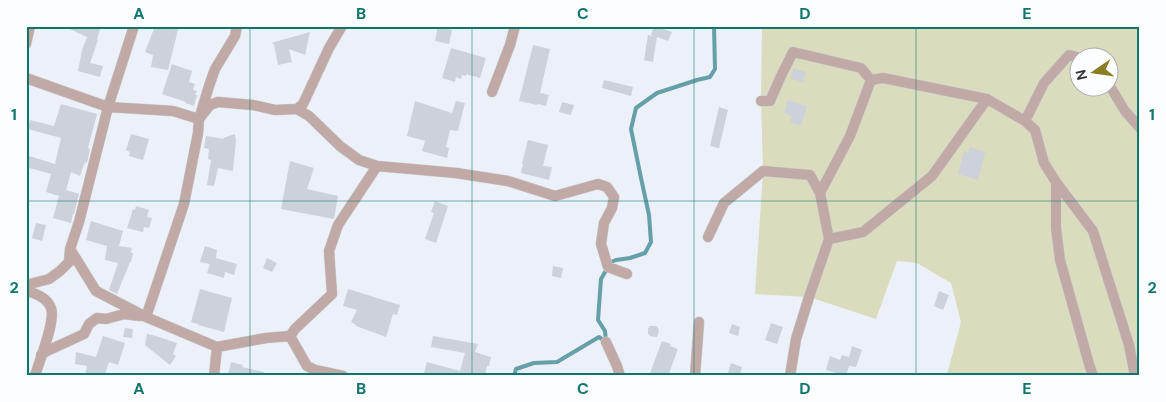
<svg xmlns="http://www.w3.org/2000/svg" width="1166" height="402" font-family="'DM Sans',sans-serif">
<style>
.green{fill:#dadcbd;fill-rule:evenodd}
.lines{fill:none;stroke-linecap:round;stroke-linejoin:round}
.stream{stroke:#659faa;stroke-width:4}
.building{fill:#cdd1d9}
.minor-casing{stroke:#caced5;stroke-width:11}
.minor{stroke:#c1aaa5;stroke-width:10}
.grid{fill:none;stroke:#0f766e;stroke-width:1;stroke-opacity:0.55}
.neatline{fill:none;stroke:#0f766e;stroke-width:2}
.grid-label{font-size:16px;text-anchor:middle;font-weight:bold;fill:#0f766e}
</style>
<rect width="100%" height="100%" fill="#ecf0f8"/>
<!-- green -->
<path class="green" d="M762,26H1140V376H944L948,371L961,322L951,283L917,263L897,261L876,319L809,297L755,294L763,171L761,101ZM1078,58H1108V88H1078Z"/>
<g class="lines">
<!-- stream -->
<path class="stream" d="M514,376L516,369L534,363L557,362L599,337L606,342L605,331L598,320L601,279L611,262L616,260L630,258L645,253L651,242L649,215L641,178L631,129L636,108L657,93L697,80L710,77L715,69L714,26"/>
</g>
<!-- building -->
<path class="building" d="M63,26H101L97,39L98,40L90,63L103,66L100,77L78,71L82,50L87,37Z
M155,26H179L168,70L151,67L153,55L145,52Z
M438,26L452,30L449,44L435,41Z
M654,26L672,32L668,41L657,37L653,62L644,60L648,35L656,37L651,35Z
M310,32L305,55L289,49L292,62L278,65L274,44L271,43Z
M533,45L550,49L540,93L549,95L546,106L538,104L537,105L519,101Z
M451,48L486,58L480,78L466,74V76L462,75L461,79L456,77L455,82L442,78Z
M172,64L192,71L189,82L195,84L193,90L197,91L195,95H197L194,106L185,103L186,102L162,94Z
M794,68L806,72L803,83L790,78Z
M604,80L633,87L631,96L602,88Z
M788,100L807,106L801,126L790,122L792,116L784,113Z
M415,101L452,113L456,101L465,103L458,131L450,130L446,147L449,148L447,158L422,151L425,141L407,136Z
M562,102L574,105L571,115L559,112Z
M61,104L97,114L88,148L90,149L87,163L85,162L80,176L71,172L66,190L79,194L74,214H73L71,223L53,218L59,196L46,192L51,174L26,167V155L55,164L61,138L28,129L30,120L54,126Z
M719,107L728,110L719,148L710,146Z
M131,134L149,139L143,160L129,156L130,152L126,150Z
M235,134L236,141L233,171L218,168L214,186L207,185L211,160L208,159L209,149L204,148L206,136L224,139L223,138Z
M528,140L548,145L543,166L552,167L549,180L521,173L523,164L522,163Z
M970,147L985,152L978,180L958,174L964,151L968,153Z
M290,161L314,168L307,189L338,196L334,219L281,209Z
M435,201L448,206L436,243L425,239L434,213L431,212Z
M136,206L149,210L147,217L152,218L149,228L144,227L143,232L127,228L133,209L135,210Z
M91,221L123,231L119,246L132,248L131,253H133L131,262H130L117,294L109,290L118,263L105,260L107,246L86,240Z
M36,223L46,225L42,241L32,238Z
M205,246L217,250L216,258L237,264L234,275L225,272L224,278L207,273L210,264L200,262Z
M267,258L277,263L272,272L263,268Z
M553,266L563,268L561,278L552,276Z
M200,289L232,298L224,332L198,325V324L191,322Z
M348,289L400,305L397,315L393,314L386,337L356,326V325L351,322L357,310L343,306Z
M939,291L949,295L943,310L934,306Z
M771,323L783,327L777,344L765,340Z
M732,324L740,327L738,336L729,333Z
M650,326H656L658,328L659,331L657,337L650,336L648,334V328Z
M125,328L133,329L132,338L123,337Z
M147,334L156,336L177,343L173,354L176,356L170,365L145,345Z
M103,336L125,343L118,365L109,362L105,374L99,373L98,376H85L87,366L75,364L76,352L96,357Z
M433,336L478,344L475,352L491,357L489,366H487L485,376H423L427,362L460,371L465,353L431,347Z
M662,341L671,344L670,346L678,349L668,376H649Z
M852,346L862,350L856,367L849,366L846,376L826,370L830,356L840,360L842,355L849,357Z
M231,362L243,365L242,367L264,372L263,376H228Z
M731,363L742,367L740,376H727Z"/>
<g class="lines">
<defs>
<path id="minor" d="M26,44L30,26
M26,78L108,107L173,111L199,119L210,105L218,102L253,105L275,110L297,109L309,116L340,146L359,160L377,166L456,173L508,181L555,196L598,184L607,187L614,197L612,208L604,223L601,244L608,267L627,274
M1108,83L1125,111L1140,128
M492,92L510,45L515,26
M761,101H770L781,76L793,52L861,68L871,80
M297,109L303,104L329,48L342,26
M1025,121L1044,83L1069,55L1081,58
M1056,182V228L1060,260L1089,364L1093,376
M708,237L724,203L763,171L810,175L820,193
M829,239L863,232L932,176L987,99
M70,249L96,291L146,317L217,347L266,338L290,336L307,366L315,370L343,376
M26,285L49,279L60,271L69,262L70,249L79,222L108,107L134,26
M26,291C35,293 47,298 51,308C56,321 39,361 35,376
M146,317L184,204L198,133L199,119L209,86L215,69L235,36L237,26
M290,336L295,329L332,294L329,251L338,225L377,166
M606,342L617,366L620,376
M41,355L47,351L84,334L89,324L97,318L106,319L124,314L140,316
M214,376L217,347
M695,376L699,322
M790,376L796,339L809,297L829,239L820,193L850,136L871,80L883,78L987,99L1025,121L1035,130L1044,163L1056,182L1093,231L1129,345L1135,376"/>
</defs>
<!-- minor casing -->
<use href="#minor" class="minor-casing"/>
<!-- minor -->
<use href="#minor" class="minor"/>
</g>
<!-- grid -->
<path class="grid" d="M250,26V376M472,26V376M694,26V376M916,26V376M26,201H1140"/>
<!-- border -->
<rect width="1166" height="402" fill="none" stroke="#fcfdff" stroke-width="55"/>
<!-- north arrow -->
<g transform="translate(1094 72) rotate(257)"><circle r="24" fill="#fcfdff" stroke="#aaacae"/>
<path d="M0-4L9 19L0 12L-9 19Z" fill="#8b7d23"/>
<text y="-8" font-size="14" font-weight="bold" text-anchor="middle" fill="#303235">N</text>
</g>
<rect x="28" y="28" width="1110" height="346" class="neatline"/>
<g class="grid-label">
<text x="139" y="19">A</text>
<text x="361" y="19">B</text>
<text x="583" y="19">C</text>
<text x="805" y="19">D</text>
<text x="1027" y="19">E</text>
<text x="14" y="120">1</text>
<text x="1152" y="120">1</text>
<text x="14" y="293">2</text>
<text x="1152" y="293">2</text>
<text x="139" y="394">A</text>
<text x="361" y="394">B</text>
<text x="583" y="394">C</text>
<text x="805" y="394">D</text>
<text x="1027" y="394">E</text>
</g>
</svg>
